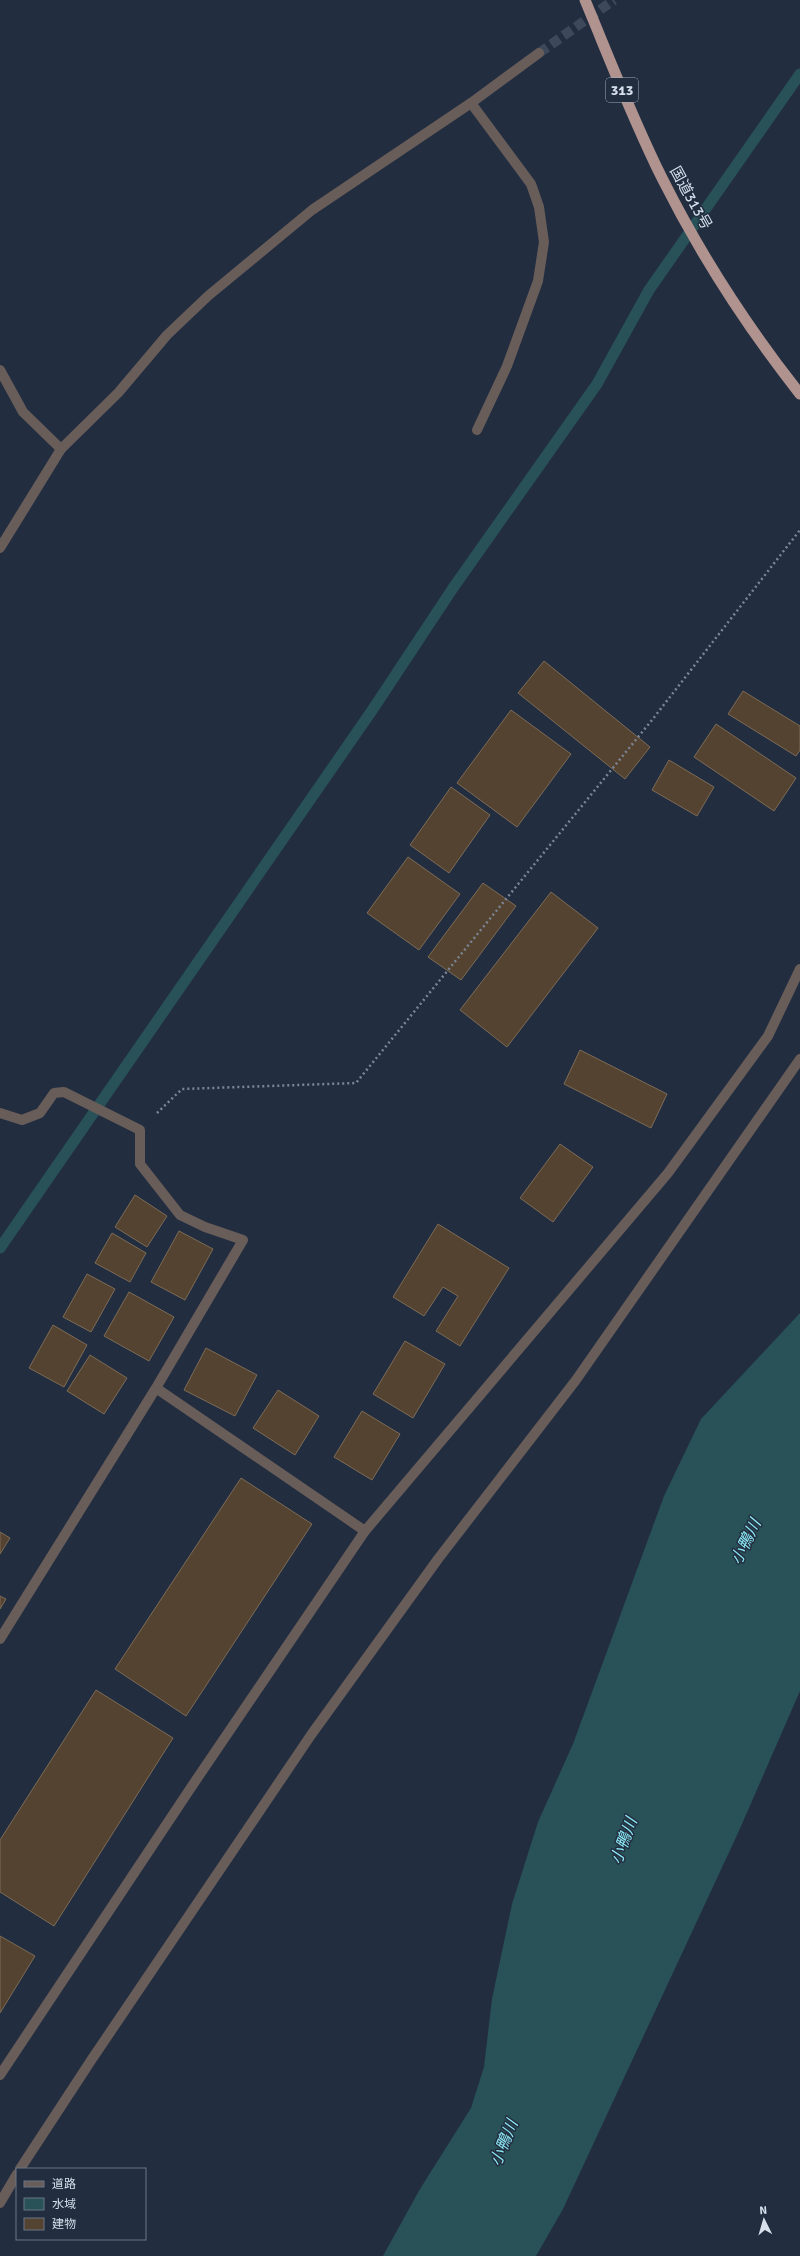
<svg xmlns="http://www.w3.org/2000/svg" width="800" height="2256" font-family="Signika,'Noto Sans JP',sans-serif">
<style>
.water{fill:#285257}
.lines{fill:none;stroke-linecap:round;stroke-linejoin:round}
.stream{stroke:#285257;stroke-width:11}
.building{fill:#534330;stroke:#7d6b57}
.tertiary-tunnel{stroke:#3d495a;stroke-width:10;stroke-dasharray:10 5;stroke-linecap:butt}
.path{stroke:#7c8695;stroke-width:2.5;stroke-dasharray:2 3;stroke-linecap:butt}
.minor{stroke:#695d5a;stroke-width:10}
.tertiary{stroke:#695d5a;stroke-width:10}
.trunk{stroke:#b0938e;stroke-width:11}
.labels{text-anchor:middle;dominant-baseline:central;stroke-width:3;stroke-linejoin:round;paint-order:stroke}
.shield{fill:#222e40;stroke:#a0aab8;stroke-width:1}
.shield-label{font-size:14px;font-weight:bold;fill:#d6dfeb}
.street-label{font-size:15px;fill:#d6dfeb;stroke:#222e40}
.water-label{font-size:16px;font-style:italic;fill:#8deaf6;stroke:#222e40}
</style>
<rect width="100%" height="100%" fill="#222e40"/>
<!-- water -->
<path class="water" d="M800,1313V1691L738,1833L563,2209L536,2256H383L420,2189L471,2108L484,2067L492,1999L512,1904L538,1822L573,1744L664,1496L701,1419Z"/>
<g class="lines">
<!-- stream -->
<path class="stream" d="M0,1248L373,709L453,588L597,384L649,290L800,74"/>
</g>
<!-- building -->
<path class="building" d="M544,661L650,747L625,779L518,693Z
M743,691L800,726V750L796,756L728,714Z
M511,710L571,754L517,827L457,783Z
M716,724L796,778L774,811L694,757Z
M669,760L714,787L697,816L652,790Z
M451,787L490,815L449,873L410,845Z
M408,857L460,894L419,950L367,913Z
M483,883L516,906L461,980L428,957Z
M551,892L598,928L507,1047L460,1010Z
M580,1050L667,1094L651,1128L564,1084Z
M560,1144L593,1167L553,1222L520,1198Z
M135,1195L167,1216L147,1247L115,1227Z
M438,1224L509,1268L460,1346L436,1331L458,1296L443,1287L424,1316L393,1297Z
M179,1231L213,1249L185,1300L151,1282Z
M112,1233L146,1253L130,1282L95,1263Z
M87,1274L115,1289L91,1332L63,1317Z
M129,1292L174,1317L149,1361L104,1336Z
M53,1325L87,1345L64,1387L29,1368Z
M405,1341L445,1364L413,1418L373,1394Z
M206,1348L257,1375L235,1416L184,1390Z
M90,1355L127,1378L104,1414L67,1391Z
M278,1390L319,1416L295,1455L253,1428Z
M362,1411L400,1434L372,1480L334,1457Z
M241,1478L312,1524L186,1716L115,1669Z
M0,1532L10,1538L0,1554Z
M0,1596L6,1599L0,1609Z
M96,1690L173,1738L54,1926L0,1892V1840Z
M0,1936L35,1956L0,2013Z"/>
<g class="lines">
<!-- tertiary-tunnel -->
<path class="tertiary-tunnel" d="M539,53L614,0"/>
<!-- path -->
<path class="path" d="M157,1113L182,1089L356,1083L652,720L800,530"/>
<!-- minor -->
<path class="minor" d="M471,103L531,184L539,207L544,242L538,281L507,366L477,430
M0,370L23,412L61,449
M0,1113L22,1120L40,1113L54,1093L64,1092L140,1130V1164L180,1215L205,1227L243,1240L156,1388
M0,1639L156,1388L365,1531
M0,2075L192,1786L365,1531L668,1173L768,1036L800,969
M20,2169L92,2059L311,1735L438,1559L576,1380L800,1059
M0,2203L17,2174"/>
<!-- tertiary -->
<path class="tertiary" d="M0,548L61,449L118,393L167,335L208,296L312,210L471,103L539,53"/>
<!-- trunk -->
<path class="trunk" d="M585,0C610,60 633,120 662,178C700,254 748,328 800,394"/>
</g>
<g class="labels">
<!-- shield labels -->
<rect class="shield" x="606" y="78" width="32" height="24" rx="3"/>
<g class="shield-label">
<text x="622" y="90">313</text>
</g>
<!-- street labels -->
<g class="street-label">
<text transform="translate(691 198) rotate(61)">国道313号</text>
</g>
<!-- water labels -->
<g class="water-label">
<text transform="translate(746 1542) rotate(-64)">小鴨川</text>
<text transform="translate(624 1841) rotate(-70)">小鴨川</text>
<text transform="translate(504 2143) rotate(-68)">小鴨川</text>
</g>
</g>
<!-- legend -->
<rect x="16" y="2168" width="130" height="72" fill="#222e40" stroke="#6a7584"/>
<rect x="24" y="2181" width="20" height="6" fill="#695d5a" stroke="#6a7584"/>
<text x="52" y="2188" font-size="12" fill="#d6dfeb">道路</text>
<rect x="24" y="2198" width="20" height="12" fill="#285257" stroke="#6a7584"/>
<text x="52" y="2208" font-size="12" fill="#d6dfeb">水域</text>
<rect x="24" y="2218" width="20" height="12" fill="#534330" stroke="#6a7584"/>
<text x="52" y="2228" font-size="12" fill="#d6dfeb">建物</text>
<!-- north arrow -->
<g transform="translate(764 2220) rotate(355)" stroke="#222e40" stroke-width="3" paint-order="stroke">
<path d="M0-3L7 15L0 10L-7 15Z" fill="#d6dfeb"/>
<text y="-6" font-size="11" font-weight="bold" text-anchor="middle" fill="#d6dfeb">N</text>
</g>
</svg>
